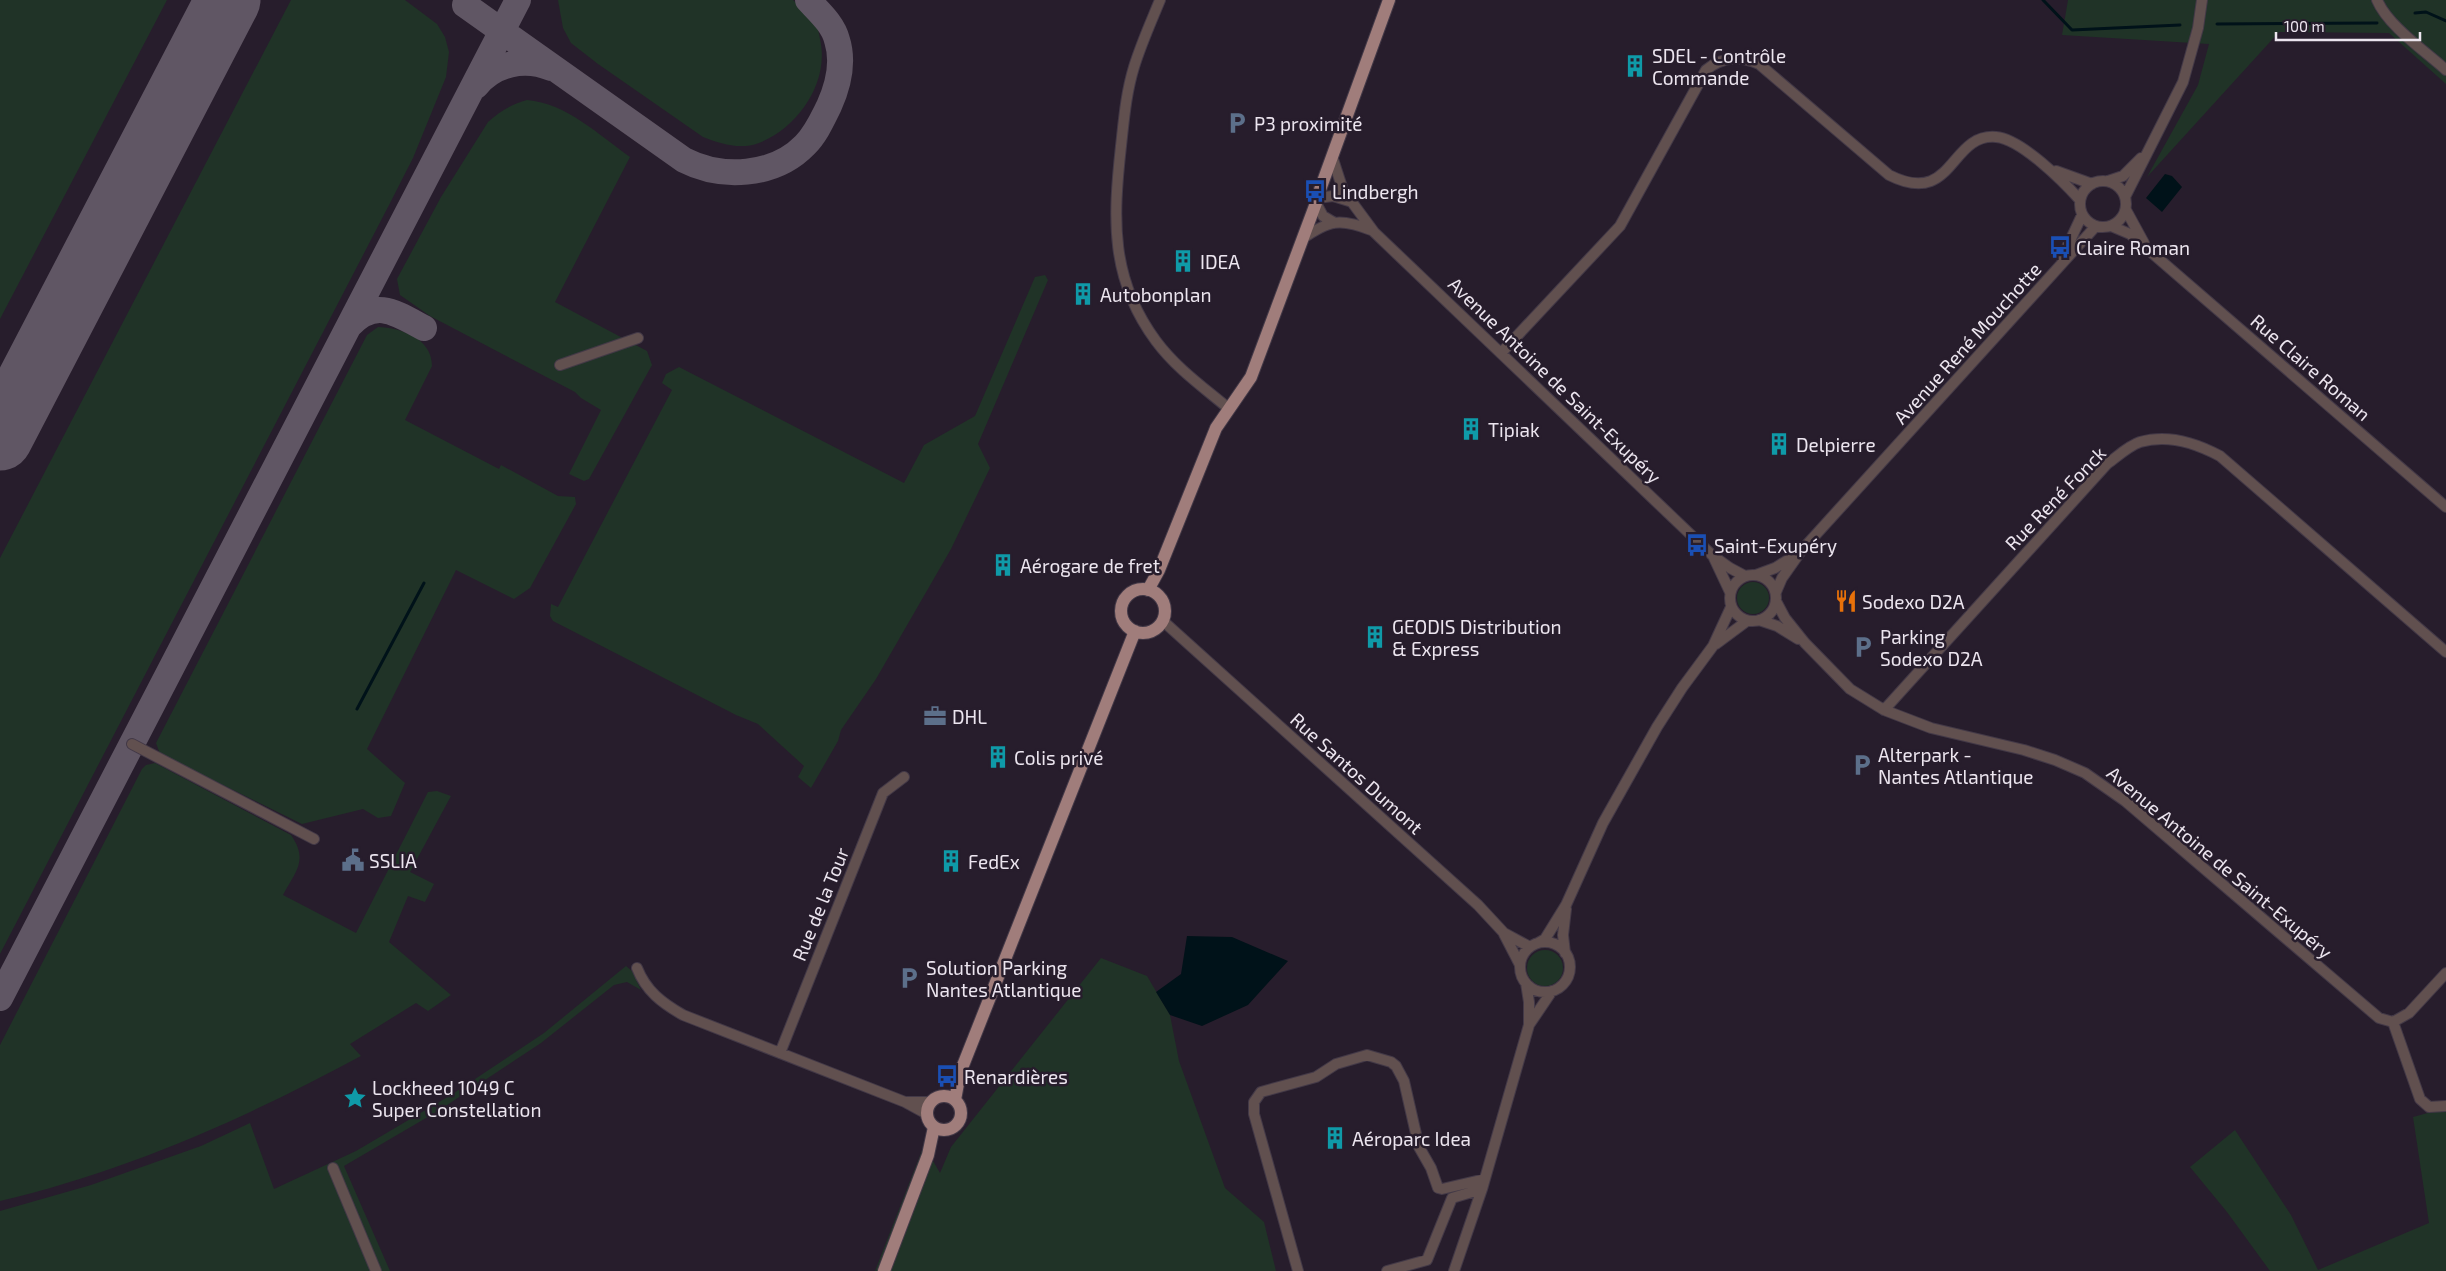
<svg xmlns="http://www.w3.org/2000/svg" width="2446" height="1271" font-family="'Exo 2',sans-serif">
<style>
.green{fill:#203327}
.water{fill:#001219}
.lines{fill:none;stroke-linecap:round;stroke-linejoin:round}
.stream{stroke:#001219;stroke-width:3}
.taxiway{stroke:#605664;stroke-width:26}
.runway{stroke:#605664;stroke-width:65}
.minor-casing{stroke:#433947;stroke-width:12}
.major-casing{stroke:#433947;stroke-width:14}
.minor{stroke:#61504f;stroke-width:10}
.major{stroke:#a07d7b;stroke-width:12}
.labels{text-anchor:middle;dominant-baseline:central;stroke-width:5;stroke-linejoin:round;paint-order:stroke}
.poi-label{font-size:19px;fill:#ece5ef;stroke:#271d2c;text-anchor:start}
.street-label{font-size:19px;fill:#ece5ef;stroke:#271d2c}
</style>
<rect width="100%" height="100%" fill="#271d2c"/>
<!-- green -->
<path class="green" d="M0,0H167L0,319Z
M291,0H405L437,24L445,37L449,52L446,77L413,158L388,207L0,954V558Z
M558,0H793C800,7 810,13 815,21C818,26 819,34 820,39C830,82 798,128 759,143C740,150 721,144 703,137L598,64L571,43L563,28Z
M2068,0H2446V84L2389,33L2279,32L2147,177L2198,85L2209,44L2062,35Z
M527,100C566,103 599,135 630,157L555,302L647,351L652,365L589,479L584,481L569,474L601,410L581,398L575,392L430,316L400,295L397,279L441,197L488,122C500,111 512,104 527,100Z
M1045,275L1048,280L978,444L990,468L951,549L876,679L841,730L838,741L811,788L798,777L804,766L758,724L736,715L553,621L550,616L551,604L558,607L672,390L662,383L666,374L679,367L904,483L924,445L975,416L1035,277Z
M378,327C401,328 432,338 432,366L405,420L499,469L501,465L558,496L575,497L576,504L530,588L514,599L456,570L367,749L405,783L391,816L378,818L363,809L302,824L160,754L156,743L367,335Z
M1737 598a16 16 0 1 1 32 0a16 16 0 1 1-32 0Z
M155,763L291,835C309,861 295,872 283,895L356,933L428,792L437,791L451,796L410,872L434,884L425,902L408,896L389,942L451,995L428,1011L416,1003L350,1044L361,1056C246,1118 127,1171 0,1201V1045L142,769L146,765Z
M1527 968a18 18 0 1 1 36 0a18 18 0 1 1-36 0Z
M1101,958L1147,976L1170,1015L1179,1061L1225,1188L1264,1222L1276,1271H875L924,1145L940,1173L951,1147Z
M626,966L632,971L641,990L627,982L614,985L541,1043L438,1111L344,1166L390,1271H0V1211L91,1185L201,1146L250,1123L274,1189L356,1151L451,1095L544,1033Z
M2446,1108V1271H2270L2227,1212L2190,1167L2235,1130L2291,1215L2318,1270L2429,1223L2413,1117Z"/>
<!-- water -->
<path class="water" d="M2165,174L2172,176L2182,187L2162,212L2146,198Z
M1187,936L1232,937L1288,961L1248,1005L1202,1026L1170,1015L1156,992L1181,974Z"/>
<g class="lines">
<!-- stream -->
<path class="stream" d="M2043,0L2072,30L2180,25
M2415,13L2426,12L2446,21
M2217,24L2377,23
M357,709L424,583"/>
<!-- taxiway -->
<path class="taxiway" d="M465,5L684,160C721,179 774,177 805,145C816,134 822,120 829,106C838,86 844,62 837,40C833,24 819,12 808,0
M476,86C494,64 524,57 551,68
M350,325C376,298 396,313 424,328
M0,998L518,0"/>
<!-- runway -->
<path class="runway" d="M0,438L228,0"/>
<defs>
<path id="minor" d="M1160,0C1151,22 1141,44 1134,67C1126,93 1124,119 1121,146C1113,219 1110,279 1156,341C1176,368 1203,387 1228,408
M2377,0C2388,26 2425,51 2446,70
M1332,156L1343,190L1374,232L1712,555L1730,568L1745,576
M2056,171L2092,184
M2108,181L2123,176L2141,158
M2080 204a23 23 0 1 1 46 0a23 23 0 1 1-46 0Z
M2125,197L2183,82L2198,28L2202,0
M2126,210L2144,243
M1333,222L1323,216L1316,203L1317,198L1333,196L1349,201
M2111,226L2130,234L2446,507
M1302,239C1329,220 1340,218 1371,230
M2062,258L2082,215
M1502,352L1620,226L1706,70C1723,56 1740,56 1759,64L1889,175C1954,208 1949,133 1996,137C2021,139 2063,181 2080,200
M560,365L638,338
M1714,558L1730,592
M1730 598a23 23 0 1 1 46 0a23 23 0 1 1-46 0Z
M1756,575L1775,568L1796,555
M1776,592L1782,578L1801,551L2096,226
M1776,601L1785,618L1805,643L1850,689L1884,710L1931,728L2024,750L2055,760L2085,773L2125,801L2379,1018L2393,1022
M1759,620L1777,626L1798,639
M1163,621L1478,905L1504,933L1530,947
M1716,644L1747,621
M1884,710L2107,464C2117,457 2128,446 2140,442C2167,434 2196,443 2220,456L2446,652
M132,744L314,839
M1504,934L1520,965
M1520 967a25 25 0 1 1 50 0a25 25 0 1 1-50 0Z
M1538,943L1545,939L1566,905L1603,823L1657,727L1682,688L1713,646L1731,607
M1565,953L1563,935L1566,909
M637,968C646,991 662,1003 683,1015L905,1102L927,1114
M2393,1022L2420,1099L2429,1107L2446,1106
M2393,1022L2409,1013L2446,973
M1529,1025L1552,991
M780,1053L883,793L904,777
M906,1102H931
M333,1168L376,1271
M1298,1271L1254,1114V1102L1261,1092L1316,1077L1336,1064L1367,1055L1391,1062L1396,1066L1404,1081L1419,1147L1431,1168L1438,1188L1442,1189L1485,1179
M1387,1271L1427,1260L1452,1198L1482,1189
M1454,1271L1482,1189L1529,1025V1002L1526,983"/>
<path id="major" d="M1317,198L1389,0
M1121 611a22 22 0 1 1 44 0a22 22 0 1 1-44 0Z
M1148,590L1159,570L1216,428L1251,377L1316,203
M927 1113a17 17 0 1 1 34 0a17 17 0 1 1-34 0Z
M955,1100L960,1073L1135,631
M884,1271L928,1155L934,1127"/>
</defs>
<!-- minor casing -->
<use href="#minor" class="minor-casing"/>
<!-- major casing -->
<use href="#major" class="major-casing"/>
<!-- minor -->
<use href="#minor" class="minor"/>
<!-- major -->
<use href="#major" class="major"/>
</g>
<!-- icons -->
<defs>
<symbol id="building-bare" viewBox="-9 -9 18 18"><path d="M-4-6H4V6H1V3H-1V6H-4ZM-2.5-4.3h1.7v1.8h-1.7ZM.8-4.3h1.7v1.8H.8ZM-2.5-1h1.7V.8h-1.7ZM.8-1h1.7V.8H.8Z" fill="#0f9aa8" stroke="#271d2c" stroke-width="2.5" paint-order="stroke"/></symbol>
<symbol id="parking-bare" viewBox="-9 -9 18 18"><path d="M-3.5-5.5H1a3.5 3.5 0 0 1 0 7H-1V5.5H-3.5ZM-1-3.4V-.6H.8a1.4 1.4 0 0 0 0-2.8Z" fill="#5c6f8a" stroke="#271d2c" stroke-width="2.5" paint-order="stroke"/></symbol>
<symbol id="bus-bare" viewBox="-9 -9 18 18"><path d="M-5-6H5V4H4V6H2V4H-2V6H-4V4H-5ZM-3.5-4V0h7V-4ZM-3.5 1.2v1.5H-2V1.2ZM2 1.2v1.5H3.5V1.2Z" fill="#1a4fb4" stroke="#271d2c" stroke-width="2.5" paint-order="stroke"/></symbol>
<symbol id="restaurant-bare" viewBox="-9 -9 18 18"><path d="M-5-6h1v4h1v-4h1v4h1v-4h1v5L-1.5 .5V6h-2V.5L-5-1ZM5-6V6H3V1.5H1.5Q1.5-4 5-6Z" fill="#e8710a" stroke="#271d2c" stroke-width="2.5" paint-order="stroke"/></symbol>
<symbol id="office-bare" viewBox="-9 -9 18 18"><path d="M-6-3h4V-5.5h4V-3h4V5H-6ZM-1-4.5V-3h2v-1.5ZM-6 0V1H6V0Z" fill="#5c6f8a" stroke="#271d2c" stroke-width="2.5" paint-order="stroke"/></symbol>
<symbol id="civic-bare" viewBox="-9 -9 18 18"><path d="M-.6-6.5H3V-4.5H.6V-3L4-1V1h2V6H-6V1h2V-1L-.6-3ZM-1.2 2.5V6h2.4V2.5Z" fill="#5c6f8a" stroke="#271d2c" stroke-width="2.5" paint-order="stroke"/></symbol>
<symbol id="sight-bare" viewBox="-9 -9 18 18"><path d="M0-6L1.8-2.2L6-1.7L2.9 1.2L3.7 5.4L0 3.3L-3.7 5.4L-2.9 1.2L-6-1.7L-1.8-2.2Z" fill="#0f9aa8" stroke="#271d2c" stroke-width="2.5" paint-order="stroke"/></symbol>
</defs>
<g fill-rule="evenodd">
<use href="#building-bare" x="1619" y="50" width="32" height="32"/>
<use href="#parking-bare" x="1221" y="107" width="32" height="32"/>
<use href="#bus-bare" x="1299" y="175" width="32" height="32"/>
<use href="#bus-bare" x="2044" y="231" width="32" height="32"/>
<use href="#building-bare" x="1167" y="245" width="32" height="32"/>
<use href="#building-bare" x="1067" y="278" width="32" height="32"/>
<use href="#building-bare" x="1455" y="413" width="32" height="32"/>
<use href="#building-bare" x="1763" y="428" width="32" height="32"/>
<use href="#bus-bare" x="1681" y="529" width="32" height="32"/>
<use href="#building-bare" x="987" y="549" width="32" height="32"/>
<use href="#restaurant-bare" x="1830" y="585" width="32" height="32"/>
<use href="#building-bare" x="1359" y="621" width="32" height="32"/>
<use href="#parking-bare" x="1847" y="631" width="32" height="32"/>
<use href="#office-bare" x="919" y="700" width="32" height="32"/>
<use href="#building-bare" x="982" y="741" width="32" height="32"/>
<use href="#parking-bare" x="1846" y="749" width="32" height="32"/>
<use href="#civic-bare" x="337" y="844" width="32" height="32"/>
<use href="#building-bare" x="935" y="845" width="32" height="32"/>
<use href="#parking-bare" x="893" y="962" width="32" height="32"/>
<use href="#bus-bare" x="931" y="1060" width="32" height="32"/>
<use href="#sight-bare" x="339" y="1082" width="32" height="32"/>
<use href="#building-bare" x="1319" y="1122" width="32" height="32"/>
</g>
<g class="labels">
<!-- poi labels -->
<g class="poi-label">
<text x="1652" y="55">SDEL - Contrôle<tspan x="1652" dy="22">Commande</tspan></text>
<text x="1254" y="123">P3 proximité</text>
<text x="1332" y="191">Lindbergh</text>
<text x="2076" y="247">Claire Roman</text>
<text x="1200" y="261">IDEA</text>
<text x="1100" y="294">Autobonplan</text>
<text x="1488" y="429">Tipiak</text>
<text x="1796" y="444">Delpierre</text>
<text x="1714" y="545">Saint-Exupéry</text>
<text x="1020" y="565">Aérogare de fret</text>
<text x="1862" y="601">Sodexo D2A</text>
<text x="1392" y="626">GEODIS Distribution<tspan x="1392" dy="22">&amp; Express</tspan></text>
<text x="1880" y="636">Parking<tspan x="1880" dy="22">Sodexo D2A</tspan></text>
<text x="952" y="716">DHL</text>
<text x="1878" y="754">Alterpark -<tspan x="1878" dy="22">Nantes Atlantique</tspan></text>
<text x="1014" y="757">Colis privé</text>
<text x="369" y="860">SSLIA</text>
<text x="968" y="861">FedEx</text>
<text x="926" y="967">Solution Parking<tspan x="926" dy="22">Nantes Atlantique</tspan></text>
<text x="964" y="1076">Renardières</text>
<text x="372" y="1087">Lockheed 1049 C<tspan x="372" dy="22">Super Constellation</tspan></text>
<text x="1352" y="1138">Aéroparc Idea</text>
</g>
<!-- street labels -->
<g class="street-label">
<text transform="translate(1967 343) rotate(-48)">Avenue René Mouchotte</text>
<text transform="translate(2311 367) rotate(41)">Rue Claire Roman</text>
<text transform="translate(1555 380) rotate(44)">Avenue Antoine de Saint-Exupéry</text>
<text transform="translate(2055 498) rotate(-46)">Rue René Fonck</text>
<text transform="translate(1357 773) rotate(42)">Rue Santos Dumont</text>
<text transform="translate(2220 862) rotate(40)">Avenue Antoine de Saint-Exupéry</text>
<text transform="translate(820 904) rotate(-68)">Rue de la Tour</text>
</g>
</g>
<!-- scale -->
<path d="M2276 32v8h144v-8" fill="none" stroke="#ece5ef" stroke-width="2.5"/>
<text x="2284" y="32" font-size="15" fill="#ece5ef" stroke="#271d2c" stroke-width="4" paint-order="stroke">100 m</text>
</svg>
